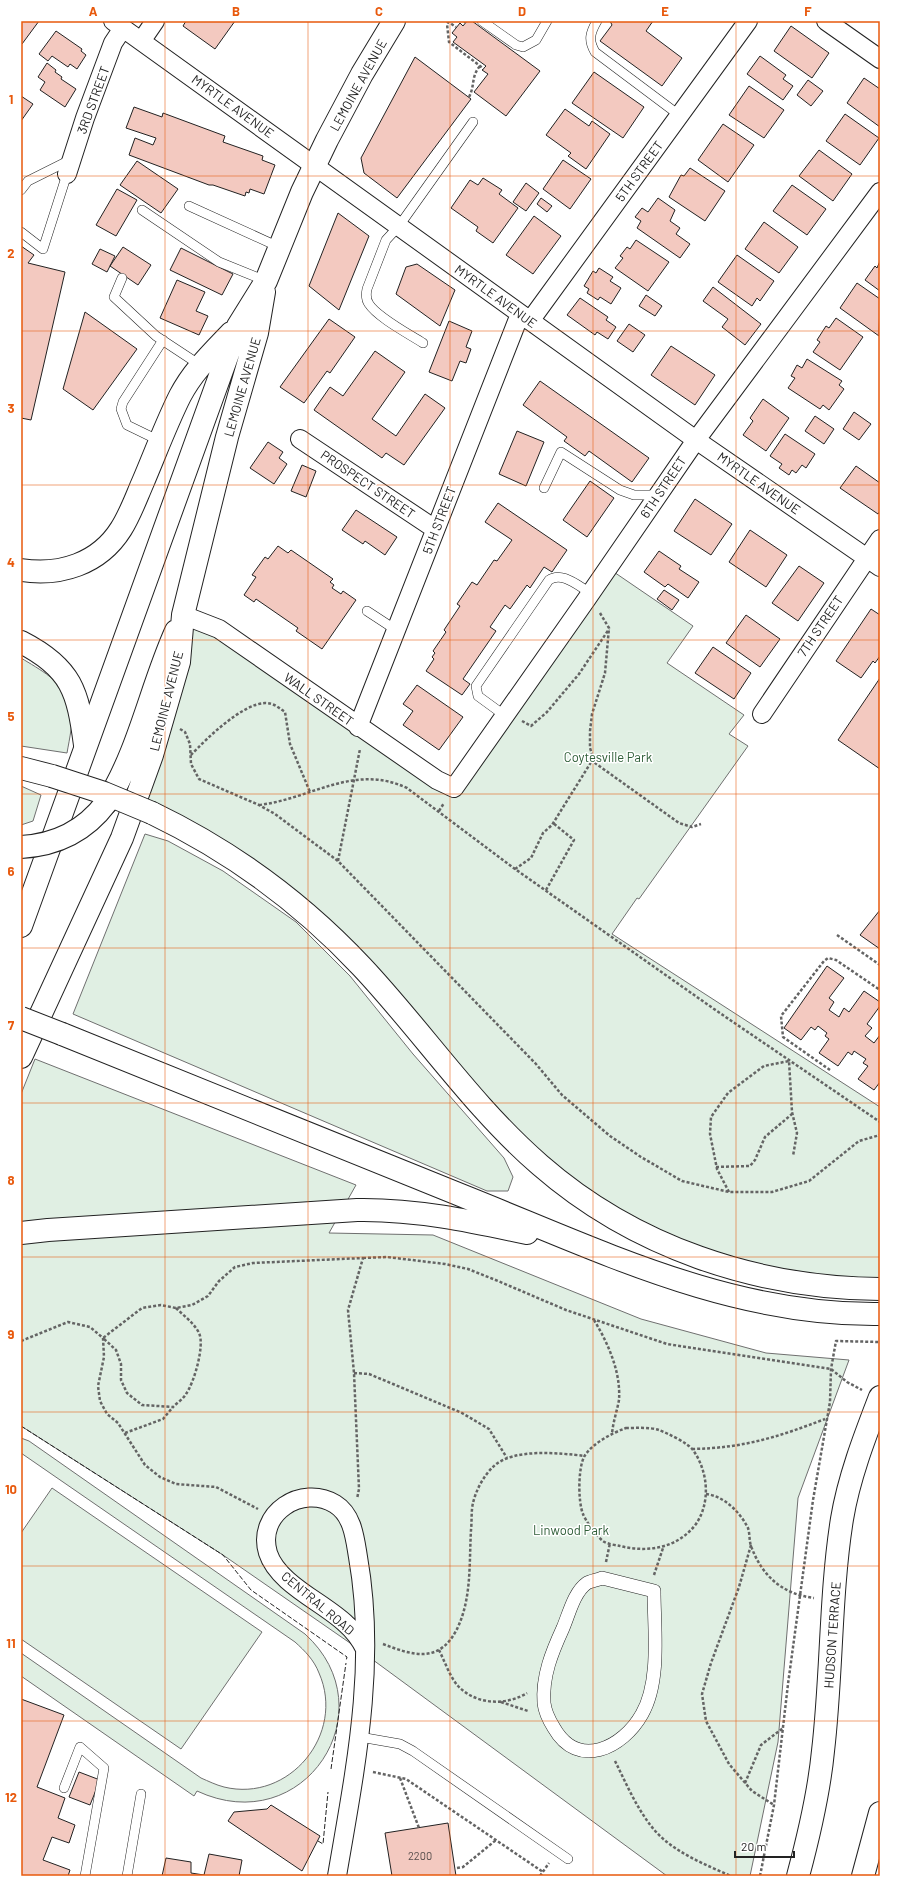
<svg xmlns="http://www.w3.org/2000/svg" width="901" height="1897" font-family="Barlow,sans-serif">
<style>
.green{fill:#e0efe3;stroke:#6f6f6f}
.building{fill:#f3c9c0;stroke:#222}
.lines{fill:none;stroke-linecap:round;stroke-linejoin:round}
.service-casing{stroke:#222;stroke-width:10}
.pedestrian-casing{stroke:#222;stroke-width:14}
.minor-casing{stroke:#222;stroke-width:20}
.primary-casing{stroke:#222;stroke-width:24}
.motorway-casing{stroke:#222;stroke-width:24}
.path{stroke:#646464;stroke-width:2.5;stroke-dasharray:3 2;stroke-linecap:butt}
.service{stroke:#fff;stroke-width:9}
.pedestrian{stroke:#fff;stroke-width:13}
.minor{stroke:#fff;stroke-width:18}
.primary{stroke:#fff;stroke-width:22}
.motorway{stroke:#fff;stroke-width:22}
.primary-bridge-casing{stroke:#222;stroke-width:24;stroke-linecap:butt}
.motorway-bridge-casing{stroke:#222;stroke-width:24;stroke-linecap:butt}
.primary-bridge{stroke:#fff;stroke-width:22}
.motorway-bridge{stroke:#fff;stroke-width:22}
.fence{stroke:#222;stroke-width:1;stroke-dasharray:5 2;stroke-linecap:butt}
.grid{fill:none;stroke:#e8590c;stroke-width:1;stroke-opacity:0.55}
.labels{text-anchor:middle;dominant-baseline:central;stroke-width:3;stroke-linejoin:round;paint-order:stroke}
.number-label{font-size:11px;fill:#564c4a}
.street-label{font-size:13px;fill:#222;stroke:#fff}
.park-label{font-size:13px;fill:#2f5e38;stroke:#fff}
.neatline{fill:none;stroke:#e8590c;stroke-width:1.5}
.grid-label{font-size:13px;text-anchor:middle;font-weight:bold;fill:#e8590c}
</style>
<rect width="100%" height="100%" fill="#fff"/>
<!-- green -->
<path class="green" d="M608,568L693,626L667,663L744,715L729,734L748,746L639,899L637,898L612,934L880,1107V1289L772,1279L572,1192L347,952L136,803L183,615L454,787Z
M21,658C39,669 64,682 71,704C75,715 69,741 67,753L21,746Z
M21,786L41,795L33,821L21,825Z
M145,834L168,841L223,871L296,922L350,976L413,1054L504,1158L513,1177L508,1191H487L73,1014Z
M35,1059L356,1185L329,1233L433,1235L641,1319L766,1353L849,1360L798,1498L778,1742L750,1876H667L350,1643L223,1555L21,1426V1094Z
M21,1438L29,1441L305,1634C389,1710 304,1841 197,1791L194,1796L21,1676V1653L201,1778C208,1781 216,1785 224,1787C289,1803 346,1734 319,1673C314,1660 305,1651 295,1642L21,1453Z
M52,1488L262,1632L181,1749L21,1639V1533Z"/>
<!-- building -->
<path class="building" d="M21,21H39L22,44L21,43Z
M186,21H235L215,49L183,26Z
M467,21H472L540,71L506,116L474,92L488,74L482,70L486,66L453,42L457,37L452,33L460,23L463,26Z
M610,21H653L646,31L682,58L662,86L600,41L612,25Z
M791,26L829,53L812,78L774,51Z
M56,31L82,49L81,51L86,55L77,69L70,64L68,67L52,56L48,61L39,54Z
M760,56L786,75L783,79L793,86L783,100L747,74Z
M415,57L471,99L397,198L364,173L361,158Z
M47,63L56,70L55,72L62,77L61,79L76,89L65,107L40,90L45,82L38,77Z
M594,72L644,107L623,138L572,103Z
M864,78L880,89V127L847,103Z
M808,80L823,91L811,106L797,95Z
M749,86L784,110L764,138L729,115Z
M21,96L33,104L21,121Z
M134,107L162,117L163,113L225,136L223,142L263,156L262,160L275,165L264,194L250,189L249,193L246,192L245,196L213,185H209L129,155L135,138L153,145L156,138L126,128Z
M565,109L589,126L592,121L610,134L586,169L568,156L571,153L546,135Z
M845,114L879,138L860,165L826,141Z
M723,124L754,145L728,182L698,160Z
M819,150L852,174L833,201L799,176Z
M563,160L591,179L570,209L543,189Z
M137,161L178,189L161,213L120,185Z
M690,168L725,191L705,221L669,197L681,175L684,176Z
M483,178L502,190L499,194L518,208L493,243L476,231L478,227L451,208L470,180L478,185Z
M526,183L539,193L526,211L513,202Z
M792,185L826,209L807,235L773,211Z
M117,189L137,200L116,236L96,225Z
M541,198L552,206L547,212L537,204Z
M658,198L675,210L670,221L680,228L676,234L690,244L680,258L637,228L641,221L635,217L642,208L648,212Z
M338,213L369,236L339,310L309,286Z
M534,216L561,236L533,274L506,255Z
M764,222L798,247L779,273L745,249Z
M636,240L669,262L648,291L615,268L623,258L620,256L627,247L630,249Z
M21,246L34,255L28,263L65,272L31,420L21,418Z
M123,247L151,265L138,285L110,266Z
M181,248L233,274L222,295L170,270Z
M100,249L115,256L107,272L92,264Z
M737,255L774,281L760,301L757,298L752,306L718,282Z
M880,261V291L865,280L875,266L877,268Z
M417,264L455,290L440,326L396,294L406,267Z
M599,268L613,277L610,281L621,288L611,304L600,297L598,300L587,293L589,289L584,286L593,271L596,273Z
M177,280L205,292L196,311L208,316L199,335L160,318Z
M857,283L880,299L879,336L840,308Z
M713,287L761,324L745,345L722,327L728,319L703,301Z
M646,295L662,306L655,316L639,306Z
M580,298L608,317L606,320L616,327L608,339L597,332L595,335L567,315Z
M85,312L137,349L93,410L63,389Z
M836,318L863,337L840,370L813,352L820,342L817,340L826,326L829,328Z
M329,319L355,337L330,373L327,371L304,403L280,387Z
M449,321L472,331L466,347L471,349L466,363L460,361L452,381L429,372Z
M629,324L645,335L633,352L617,341Z
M671,346L715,375L695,405L651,375Z
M375,351L405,372L372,419L396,436L425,394L445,408L404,465L386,453L382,458L314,410L330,387L343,396Z
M807,359L842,381L839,385L844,389L829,410L823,405L820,409L788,388L795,378L791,376L797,365L802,368Z
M540,381L649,458L632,482L589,451L585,456L564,441L567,437L523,405Z
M763,399L789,418L766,451L743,435L753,421L750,418Z
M854,412L871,424L859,440L843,429Z
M815,416L834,429L824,444L805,431Z
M517,431L544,442L526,486L499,474Z
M785,434L815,454L806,468L802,465L796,473L792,470L789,475L779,468L782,464L770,456Z
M268,442L283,452L279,458L287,464L274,484L250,468Z
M302,465L316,471L306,497L291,491Z
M856,466L880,483V511L878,514L840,488Z
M590,481L614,498L587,537L563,520Z
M695,499L732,524L711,555L674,531Z
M498,503L567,550L552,572L544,567L530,588L527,585L510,609L505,605L490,627L496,631L463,679L470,684L462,695L426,671L434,659L432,657L435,653L433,651L446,632L444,630L460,606L457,604L472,582L477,585L494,560L497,561L512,540L485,522Z
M356,510L397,537L385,555L365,541L363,544L342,530Z
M750,530L787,555L766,587L729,562Z
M278,546L288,553L291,550L333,579L330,582L334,585L332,588L341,594L343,591L356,600L322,649L296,631L298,628L256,599L254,602L244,595L256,577L252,575L265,557L268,559Z
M659,551L681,566L679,569L699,582L688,598L668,584L665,587L644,572Z
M799,566L824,583L798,621L772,603Z
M664,590L679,600L672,610L657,599Z
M871,609L880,615V656L875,663L873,661L861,678L836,661Z
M746,615L780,639L760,667L726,643Z
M713,647L751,673L734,699L695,673Z
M880,678V769L838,740Z
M417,685L463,717L439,750L403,725L413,711L403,704Z
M880,910V949L860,935Z
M827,966L844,978L829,998L834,1002L829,1010L839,1017L844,1008L849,1012L864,991L880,1002V1006L867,1024L872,1028L865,1036L874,1043L880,1035V1082L874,1090L858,1079L868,1066L863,1063L866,1059L854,1051L852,1055L848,1052L838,1066L819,1053L829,1039L825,1036L827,1033L818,1026L815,1030L811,1027L801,1040L784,1028Z
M21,1699L64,1715L37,1787L65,1798L58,1818L75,1825L69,1843L52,1837L43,1860L70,1870L68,1876H21Z
M79,1772L100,1780L90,1805L69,1797Z
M271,1805L320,1836L302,1871L228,1821L234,1812L267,1809Z
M448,1823L456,1876H392L385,1833Z
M209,1854L242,1860L239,1876H162L166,1858L191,1862V1873L204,1875Z"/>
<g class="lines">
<defs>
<path id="service" d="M482,21L516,45L523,47L536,40L547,21
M597,21C590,33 588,40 595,52L679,115
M21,190L28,181L70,160
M189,206L279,247
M142,210L219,262L266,281
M21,232L43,249L67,174
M122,278L114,297L156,336L200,365
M423,343C409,334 377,317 369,304C366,300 366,294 367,289L386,240L399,226L473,122
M160,441L127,425L121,409L123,402L163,340
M544,488L561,452L620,490L634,495H658
M367,611L396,630
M504,715L478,696L476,686L549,580C562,571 578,586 591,593
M360,1737L400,1744L413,1751L568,1859
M64,1788L80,1747L104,1768L85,1876
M127,1876L141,1794"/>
<path id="pedestrian" d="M602,1578L654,1591C654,1628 661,1681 642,1714C623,1748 578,1770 554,1728C549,1720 545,1713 544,1703C542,1676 552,1652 563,1628C569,1614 574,1592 587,1583C591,1581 597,1580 602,1578Z"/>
<path id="minor" d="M113,21L696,440L880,567
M826,21L880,59
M142,40L155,21
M67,174L85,118L113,43L123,28
M530,321L748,21
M300,439L435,529
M183,615L219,629L437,780L454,788L586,600L696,440L880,192
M762,714L880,539
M358,727L520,314
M337,1876C355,1770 377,1665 358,1557C355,1539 353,1515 335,1504C302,1484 256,1513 268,1553C278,1584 323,1602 346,1624C354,1631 360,1639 365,1649"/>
<path id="primary" d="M21,570C60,576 99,564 121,529C130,515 136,498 143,482C155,454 166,424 180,396C193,371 212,353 231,333
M106,803C139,752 151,686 176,631
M21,926L238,326L266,281L302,192L327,140L362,74L394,21
M21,1057L122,838L152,755L179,662L183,615L227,437L257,333L264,292
M798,1876C809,1835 819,1793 823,1751C832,1675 830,1594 842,1519C849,1477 865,1436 880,1397"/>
<path id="motorway" d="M21,642C72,668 78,692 85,745
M21,768L52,776
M152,813C231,851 302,903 362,967C423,1032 473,1107 540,1165C634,1247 756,1288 880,1289
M62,1034C195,1088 329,1142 463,1196C599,1250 730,1316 880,1314
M21,1233L48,1230L357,1210C415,1209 471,1221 527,1233
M863,1876L880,1813"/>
</defs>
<!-- service casing -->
<use href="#service" class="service-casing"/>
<!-- pedestrian casing -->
<use href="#pedestrian" class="pedestrian-casing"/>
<!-- minor casing -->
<use href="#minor" class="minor-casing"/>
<!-- primary casing -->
<use href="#primary" class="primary-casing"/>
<!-- motorway casing -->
<use href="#motorway" class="motorway-casing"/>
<!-- path -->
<path class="path" d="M447,21L456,27
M449,21L447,24L449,42L484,69
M465,21V23
M469,97C475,86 471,76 480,66
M600,613L609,628L605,673L592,714L590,731V748L595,763L679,823L692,827L701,824
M522,721L531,726L547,712L579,674L609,629
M180,729L185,732L190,744L191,764L199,779L259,805L275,814L338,861L536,1064L562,1095L610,1136L641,1157L682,1181L729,1192H772L809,1181L859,1141L880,1135
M191,755C207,738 242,704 265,703C274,703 279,708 285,712L290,744L310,792
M259,805C311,799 354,763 407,788L515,869L714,1009L880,1122
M439,811L444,803
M338,861L360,749
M515,869L531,858L543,833L552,825L593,759
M546,890L574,840L553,823
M837,935L880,965
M830,1070L783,1037L781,1016L824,961L828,958L836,960L880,990
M716,1167L750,1166L755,1160L765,1137L792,1114
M729,1192L717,1169L710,1134L711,1117L728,1093L764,1066L789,1061L792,1112L797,1133L793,1156
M363,1258L387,1257L445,1264L468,1269L498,1281L566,1310L667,1344L831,1369L847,1382L862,1390
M176,1308C184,1316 194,1323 199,1333C205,1345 194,1383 186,1394C183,1399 177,1403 173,1407L142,1405L127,1393L121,1380V1364L116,1350L103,1338L142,1308L161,1305L176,1308L192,1305L208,1296L219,1281L235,1267L253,1263L363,1258L348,1310L354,1373L359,1489L357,1499
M594,1320C608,1343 621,1372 619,1400C617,1411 613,1422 612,1434
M21,1341L68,1322L90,1327L103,1338L104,1357L98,1386L100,1401L107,1414L118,1423L145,1465L160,1477L176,1484L216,1487L258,1509
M354,1373L369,1374L393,1384L462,1413L489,1429L507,1458
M626,1428C636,1428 650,1427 659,1430C667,1433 688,1443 693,1450C708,1471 711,1502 696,1524C678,1548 648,1553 620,1546C615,1545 607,1544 603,1541C598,1538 585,1520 583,1514C578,1502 578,1469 584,1457C591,1444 612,1433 626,1428Z
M125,1433L163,1419L173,1407
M692,1449C744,1448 778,1437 825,1419
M706,1494C724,1496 740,1512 748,1528C750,1534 749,1540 751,1546C762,1576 782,1594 814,1598
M751,1545L739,1587L711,1663L702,1694L706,1721L729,1764L752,1791L774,1805
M606,1562L610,1543
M654,1575L663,1548
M383,1644C412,1655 438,1664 456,1631C472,1600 469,1564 471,1530C472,1521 471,1511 473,1503C476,1490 484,1475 494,1466C513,1448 560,1453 585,1456
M439,1650C445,1662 450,1677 458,1686C476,1705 506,1706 527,1693
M501,1702L528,1711
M615,1761C627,1785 638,1812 657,1833C676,1853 706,1865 731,1876
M373,1772L406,1779L543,1872
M400,1778L419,1828
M745,1783L761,1745L783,1728
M457,1868L463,1867L496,1840
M540,1876L549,1863
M760,1876L774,1805L788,1684L813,1500L830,1402L831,1369L836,1341L880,1342"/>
<!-- service -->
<use href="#service" class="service"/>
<!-- pedestrian -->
<use href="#pedestrian" class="pedestrian"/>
<!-- minor -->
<use href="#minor" class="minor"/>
<!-- primary -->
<use href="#primary" class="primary"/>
<!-- motorway -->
<use href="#motorway" class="motorway"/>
<defs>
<path id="primary-bridge" d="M21,847C56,845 85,831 106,803"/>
<path id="motorway-bridge" d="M52,776L104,793L152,813
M21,1018L62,1034"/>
</defs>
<!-- primary-bridge casing -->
<use href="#primary-bridge" class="primary-bridge-casing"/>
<!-- motorway-bridge casing -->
<use href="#motorway-bridge" class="motorway-bridge-casing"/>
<!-- primary-bridge -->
<use href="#primary-bridge" class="primary-bridge"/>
<!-- motorway-bridge -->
<use href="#motorway-bridge" class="motorway-bridge"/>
<!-- fence -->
<path class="fence" d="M21,1426L223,1555L251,1590L347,1657L346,1661
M331,1769L346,1663
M318,1841L323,1844L328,1792"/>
</g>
<!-- grid -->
<path class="grid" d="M165,21V1876M308,21V1876M450,21V1876M593,21V1876M736,21V1876M21,176H880M21,331H880M21,485H880M21,640H880M21,794H880M21,948H880M21,1103H880M21,1257H880M21,1412H880M21,1566H880M21,1721H880"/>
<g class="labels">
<!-- number labels -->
<g class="number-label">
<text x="420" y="1855">2200</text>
</g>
<!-- street labels -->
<g class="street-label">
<text transform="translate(358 85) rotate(-61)">LEMOINE AVENUE</text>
<text transform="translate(93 100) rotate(-70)">3RD STREET</text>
<text transform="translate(233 106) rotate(36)">MYRTLE AVENUE</text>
<text transform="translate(639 171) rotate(-54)">5TH STREET</text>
<text transform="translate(496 296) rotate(36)">MYRTLE AVENUE</text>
<text transform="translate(242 387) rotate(-74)">LEMOINE AVENUE</text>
<text transform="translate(759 483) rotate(35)">MYRTLE AVENUE</text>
<text transform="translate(368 484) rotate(34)">PROSPECT STREET</text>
<text transform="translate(663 487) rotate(-56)">6TH STREET</text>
<text transform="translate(439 520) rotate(-69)">5TH STREET</text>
<text transform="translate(820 626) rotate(-56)">7TH STREET</text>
<text transform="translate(319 699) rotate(35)">WALL STREET</text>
<text transform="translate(166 701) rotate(-76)">LEMOINE AVENUE</text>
<text transform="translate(318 1603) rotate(40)">CENTRAL ROAD</text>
<text transform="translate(832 1635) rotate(-86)">HUDSON TERRACE</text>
</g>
<!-- park labels -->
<g class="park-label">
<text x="608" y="757">Coytesville Park</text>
<text x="571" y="1530">Linwood Park</text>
</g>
</g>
<!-- border -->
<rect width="901" height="1897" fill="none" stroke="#ffffff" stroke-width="44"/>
<!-- scale -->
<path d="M735 1851v6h59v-6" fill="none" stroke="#222222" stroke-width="2"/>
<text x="741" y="1851" font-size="12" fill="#222222" stroke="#ffffff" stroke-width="3" paint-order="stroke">20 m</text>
<rect x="22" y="22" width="857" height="1853" class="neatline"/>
<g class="grid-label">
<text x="93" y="16">A</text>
<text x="236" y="16">B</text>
<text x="379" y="16">C</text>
<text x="522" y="16">D</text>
<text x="665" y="16">E</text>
<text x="808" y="16">F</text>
<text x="11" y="104">1</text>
<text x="11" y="258">2</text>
<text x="11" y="413">3</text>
<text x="11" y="567">4</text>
<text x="11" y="721">5</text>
<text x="11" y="876">6</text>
<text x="11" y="1030">7</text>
<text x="11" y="1185">8</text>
<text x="11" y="1339">9</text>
<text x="11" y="1494">10</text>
<text x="11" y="1648">11</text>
<text x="11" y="1802">12</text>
</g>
</svg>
